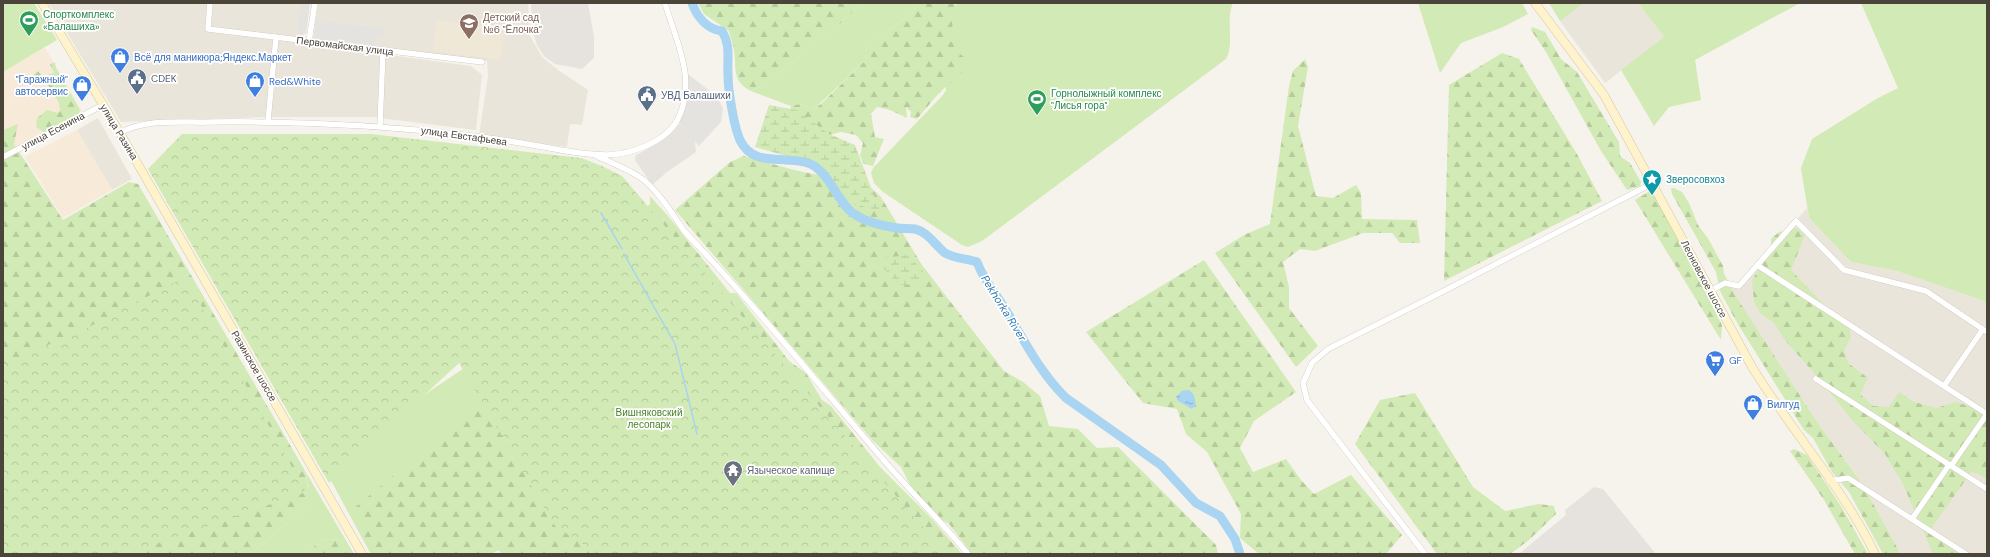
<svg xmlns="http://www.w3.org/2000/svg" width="1990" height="557" font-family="'DM Sans',sans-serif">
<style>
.residential{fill:#eae5da}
.commercial{fill:#f7ead8}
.industrial{fill:#e6e2dd}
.education{fill:#efe8d6}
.grass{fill:#d2eab5}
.forest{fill:url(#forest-firs)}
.wetland{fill:url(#wetland-marsh)}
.park{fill:url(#park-crowns)}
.parking{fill:#e5e3e0}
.water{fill:url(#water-ripples)}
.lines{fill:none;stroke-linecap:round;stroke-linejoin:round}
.stream{stroke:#a9d4f2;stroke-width:1.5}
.river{stroke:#a9d4f2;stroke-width:9}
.minor-casing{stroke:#c2bbae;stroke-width:6}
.secondary-casing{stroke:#d6c79b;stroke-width:9}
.minor{stroke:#fff;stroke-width:5.5}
.secondary{stroke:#fff3cd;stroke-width:8}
.labels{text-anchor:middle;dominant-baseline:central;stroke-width:3.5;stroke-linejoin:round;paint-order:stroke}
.leisure-label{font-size:10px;fill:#27864d;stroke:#fff;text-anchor:start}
.education-label{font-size:10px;fill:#785e54;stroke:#fff;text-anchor:start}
.street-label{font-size:10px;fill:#4b4439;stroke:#fff}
.shop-label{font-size:10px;fill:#366cbe;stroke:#fff;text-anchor:start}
.service-label{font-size:10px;fill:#4e5e75;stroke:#fff;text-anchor:start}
.culture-label{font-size:10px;fill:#0d838f;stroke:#fff;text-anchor:start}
.park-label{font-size:10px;fill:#4a7f2a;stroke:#fff}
.worship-label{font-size:10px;fill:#5b616d;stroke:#fff;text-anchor:start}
.water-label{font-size:11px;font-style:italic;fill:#2e7ab2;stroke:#fff}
</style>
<defs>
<pattern id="forest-firs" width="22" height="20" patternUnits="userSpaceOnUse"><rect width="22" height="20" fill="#d2eab5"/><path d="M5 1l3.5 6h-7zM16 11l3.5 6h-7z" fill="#b6ca9c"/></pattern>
<pattern id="wetland-marsh" width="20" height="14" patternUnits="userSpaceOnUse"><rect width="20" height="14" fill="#d2eab5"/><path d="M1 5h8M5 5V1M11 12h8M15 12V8" fill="none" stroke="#b6ca9c"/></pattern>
<pattern id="park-crowns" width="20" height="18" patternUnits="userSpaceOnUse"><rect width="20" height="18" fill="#d2eab5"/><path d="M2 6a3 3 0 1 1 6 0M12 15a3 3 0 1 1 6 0" fill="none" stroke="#b6ca9c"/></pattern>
<pattern id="water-ripples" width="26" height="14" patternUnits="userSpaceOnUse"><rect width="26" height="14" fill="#a9d4f2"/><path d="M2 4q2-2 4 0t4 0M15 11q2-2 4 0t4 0" fill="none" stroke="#8caec5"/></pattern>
</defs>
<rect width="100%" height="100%" fill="#f6f3ec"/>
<!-- residential -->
<path class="residential" d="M49,3H207L206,30L471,66L482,75L476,130L372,117H272L121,122Z
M213,3H309L303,38L211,28Z
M318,3H528L530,36L542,57L558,70L588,90L582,125L570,124L567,147L479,135L488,76L487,61L313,39Z
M1584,3H1638L1664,37L1605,83L1560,21Z
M98,118L132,179L112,190L77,130Z
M1807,208L1809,218L1851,262L1897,271L1987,302V554H1899L1898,549L1863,485L1815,419L1732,292L1731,284L1739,286Z"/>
<!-- commercial -->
<path class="commercial" d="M45,48L84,115L3,155V72Z
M77,130L112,190L63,218L25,157Z"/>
<!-- industrial -->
<path class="industrial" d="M531,3H588L594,37V58L582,69L555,64L544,56L537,45L533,32Z
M680,124L695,141L696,152L667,172L652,185L635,160L636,155L646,150Z
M1594,487L1603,489L1656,554H1519L1566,515L1565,510Z"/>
<!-- education -->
<path class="education" d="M437,20L504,29L501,60L433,51Z"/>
<!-- grass -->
<path class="grass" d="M3,3H34L57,40L3,72Z
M862,3H920L912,13L867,46L865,61L814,109L800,104L791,106L751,91L765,85L842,22Z
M958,3H1233C1225,20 1235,43 1226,59L982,241L968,247L962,245L883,192L874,183L871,173L873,168L943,95L946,90L945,84L929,30Z
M1418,3H1522L1528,14L1503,27L1461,43L1440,73Z
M1549,3H1584L1560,21Z
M1638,3H1800L1695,60L1701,100L1669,107L1654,126L1621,70L1664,37Z
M1861,3H1987V302L1897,271L1851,262L1809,218L1801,168L1812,139L1878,98L1898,88Z
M650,196L668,216L626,253L524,372L352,511L362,528V538L322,464L479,358L650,204Z
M304,469L354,554H347L341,540L325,539L303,554H251L308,505L309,487Z"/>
<!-- forest -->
<path class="forest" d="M698,3H862L842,22L765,85L751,91C731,81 737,68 734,50C733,43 730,37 729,31L704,14Z
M920,3H955L951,36L956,51L972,63L939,93L917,119L910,117L911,112L906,107L907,118L890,110L877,107L871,114L875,137L884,139L873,166L864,164L860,156L863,143L856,135L841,132L794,144L789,127L791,106L800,104L814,109L821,104L865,61L867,46L912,13Z
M1532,27L1545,32L1561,59L1577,72L1619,142L1620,156L1630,163L1641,182L1640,186L1627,190L1601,151L1546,52L1531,30Z
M1502,53L1519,59L1577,154L1602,201L1444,281L1449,85Z
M1305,59L1308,67L1298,126L1316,196L1333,198L1356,185L1361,193L1362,219L1417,220L1420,243H1400L1392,233H1363L1315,251L1300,249L1283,262L1289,287V308L1318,346L1296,367L1215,253L1246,234L1270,224L1289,86L1293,71Z
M55,62L56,68L80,110L78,117L45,133L36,127L37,118L47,110L58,113L60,110L59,103L47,83L30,78L38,71L43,76L54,73L50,64Z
M18,124L14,144L63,220L129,182L138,184L304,469L311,497L308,505L251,554H3V130Z
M744,156C782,166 821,180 861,178L881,197L922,265L1004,371L1023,382L1040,396L1049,426L1078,429L1097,448L1118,447L1216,545L1218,554H972L949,524L942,520L911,487L901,467L873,441L675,210L730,162Z
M1671,188H1674L1682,192L1689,203L1698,225L1709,240L1723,266L1724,274L1730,284L1733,292L1815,419L1863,485L1898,549L1899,554H1883L1849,492L1832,472L1813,438L1804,430L1736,321L1720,291L1716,272L1672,194Z
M1653,189L1722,325L1721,340L1635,200Z
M668,216L730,293H736L789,361L806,373L822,400L831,406L880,467L932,519L962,554H502L499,550L491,554H371L362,538V528L351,511L484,399L626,253Z
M1797,228L1805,235L1791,270L1831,312L1848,320L1851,337L1844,351L1848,363L1868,378L1860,394L1873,406L1889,407L1899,392L1914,402L1936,408L1956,402L1974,408L1987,419V479L1972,471L1930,530L1965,554H1933L1903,484L1885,454L1851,419L1822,382L1784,339L1774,323L1761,314L1754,302L1752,280L1771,251V239L1779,232Z
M1204,260L1296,392L1254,421L1240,448L1253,472L1286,459L1301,480L1314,494L1351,475L1402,535L1386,554H1259L1240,538L1241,514L1207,452L1186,434L1177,409L1143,403L1086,332Z
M1415,393L1473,487L1505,511L1539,504L1554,506L1556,514L1529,540L1510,554H1437L1355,444L1380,400Z
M1794,449L1807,455L1841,506L1868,554H1855L1824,500L1790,451Z
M325,539L341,540L347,554H303Z"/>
<!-- wetland -->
<path class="wetland" d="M769,105L797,110L829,134L855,145L876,201L885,212L853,204L821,166L755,147Z
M908,255L926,275L920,285H899L875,259Z"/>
<!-- park -->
<path class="park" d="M182,134H371L581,158L602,166L622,176L946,554H598L555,526L459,363L329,483L148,169Z
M185,277L306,492L127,554H3V364L83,330Z"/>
<!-- parking -->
<path class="parking" d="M301,3L310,4L306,34L297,33Z
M316,20L386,29L385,36L377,35L375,45L314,38Z
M688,74L716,96L723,108L721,122L699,146L679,123L688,91Z"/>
<!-- water -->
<path class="water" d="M1189,390L1194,395L1196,405L1192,409L1178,401L1176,397L1182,391Z"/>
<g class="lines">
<!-- stream -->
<path class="stream" d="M601,213L622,249
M624,254L675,344L697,434"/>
<!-- river -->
<path class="river" d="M692,3C697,17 707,29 722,31C731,46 727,58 728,75C728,90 734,127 740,140C753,168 784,155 808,163C830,171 837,203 854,214C866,222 882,226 897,228C903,229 909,228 915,229C928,232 935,245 945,253C953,258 968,259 977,262C983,279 994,291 1004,307C1023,338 1040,373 1066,398L1161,465L1196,503L1220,516L1235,539L1240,554"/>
<defs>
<path id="minor" d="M210,3L208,29L482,62
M309,41L315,3
M268,121L276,37
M380,126L383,50
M120,133C146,118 183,123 212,122C301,121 384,125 473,136C500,139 528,144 555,149C572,152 590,155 607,155C631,154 664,143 677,121C698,81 676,41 665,3
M595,155C609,162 625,168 638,176C656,187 672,213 684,231C753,303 816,381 881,457C909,490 940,520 968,554
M3,157L103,105
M1757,265L1987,414
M1710,291L1725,283L1739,286L1796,221L1844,270L1926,291L1987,332
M1816,379L1987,489
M1944,386L1983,329
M1951,466L1987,414
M1829,481L1848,478L1966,554
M1912,519L1949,465
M1425,554L1307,400L1303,383L1312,363L1328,349L1436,295L1653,183"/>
<path id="secondary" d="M42,3L120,133L362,554
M1535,3L1604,95L1752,367C1790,429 1844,489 1875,554"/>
</defs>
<!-- minor casing -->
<use href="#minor" class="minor-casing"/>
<!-- secondary casing -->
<use href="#secondary" class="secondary-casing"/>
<!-- minor -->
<use href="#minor" class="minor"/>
<!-- secondary -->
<use href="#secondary" class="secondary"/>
</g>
<!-- icons -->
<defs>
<symbol id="stadium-pin" viewBox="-11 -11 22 30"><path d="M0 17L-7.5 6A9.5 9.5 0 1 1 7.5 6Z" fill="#2e9e5b" stroke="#fff"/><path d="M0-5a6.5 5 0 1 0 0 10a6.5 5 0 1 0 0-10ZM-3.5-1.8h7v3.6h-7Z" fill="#fff"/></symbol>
<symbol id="school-pin" viewBox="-11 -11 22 30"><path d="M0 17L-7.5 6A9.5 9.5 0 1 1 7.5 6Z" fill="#8d6e63" stroke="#fff"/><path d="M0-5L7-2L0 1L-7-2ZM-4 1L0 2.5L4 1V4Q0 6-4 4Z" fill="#fff"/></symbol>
<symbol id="shop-pin" viewBox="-11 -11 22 30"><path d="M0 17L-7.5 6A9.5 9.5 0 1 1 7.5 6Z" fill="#3f7fe0" stroke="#fff"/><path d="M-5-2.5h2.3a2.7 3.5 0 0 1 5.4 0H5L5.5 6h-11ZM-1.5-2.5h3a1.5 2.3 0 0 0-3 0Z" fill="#fff"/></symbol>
<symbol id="civic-pin" viewBox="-11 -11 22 30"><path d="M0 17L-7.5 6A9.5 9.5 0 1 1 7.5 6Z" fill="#5c6f8a" stroke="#fff"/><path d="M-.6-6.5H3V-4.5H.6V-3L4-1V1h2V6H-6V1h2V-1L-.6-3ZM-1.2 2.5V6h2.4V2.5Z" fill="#fff"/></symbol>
<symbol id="sight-pin" viewBox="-11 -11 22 30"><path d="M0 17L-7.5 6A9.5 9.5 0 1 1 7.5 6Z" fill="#0f9aa8" stroke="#fff"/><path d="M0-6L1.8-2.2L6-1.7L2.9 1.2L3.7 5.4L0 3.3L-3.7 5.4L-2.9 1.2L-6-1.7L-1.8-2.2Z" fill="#fff"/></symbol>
<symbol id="supermarket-pin" viewBox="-11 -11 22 30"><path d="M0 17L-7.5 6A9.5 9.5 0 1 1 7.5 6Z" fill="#3f7fe0" stroke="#fff"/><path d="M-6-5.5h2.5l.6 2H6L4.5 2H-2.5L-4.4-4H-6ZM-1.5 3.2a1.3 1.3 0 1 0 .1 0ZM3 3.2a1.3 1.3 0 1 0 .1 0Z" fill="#fff"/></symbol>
<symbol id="temple-pin" viewBox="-11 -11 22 30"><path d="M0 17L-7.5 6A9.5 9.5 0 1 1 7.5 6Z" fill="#6b7280" stroke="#fff"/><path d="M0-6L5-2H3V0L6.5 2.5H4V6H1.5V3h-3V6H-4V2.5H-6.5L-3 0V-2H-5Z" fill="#fff"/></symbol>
</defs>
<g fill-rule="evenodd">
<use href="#stadium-pin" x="18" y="9" width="22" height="30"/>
<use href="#school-pin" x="458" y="12" width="22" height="30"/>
<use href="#shop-pin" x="109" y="46" width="22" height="30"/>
<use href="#civic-pin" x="126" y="67" width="22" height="30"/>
<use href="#shop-pin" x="244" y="70" width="22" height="30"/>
<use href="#shop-pin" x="71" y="74" width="22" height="30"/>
<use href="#civic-pin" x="636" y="84" width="22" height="30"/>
<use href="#stadium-pin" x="1026" y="88" width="22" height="30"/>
<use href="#sight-pin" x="1641" y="168" width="22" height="30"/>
<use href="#supermarket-pin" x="1704" y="349" width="22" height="30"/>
<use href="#shop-pin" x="1742" y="393" width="22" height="30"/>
<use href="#temple-pin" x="722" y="459" width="22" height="30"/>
</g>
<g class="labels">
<!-- leisure labels -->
<g class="leisure-label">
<text x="43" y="14">Спорткомплекс<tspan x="43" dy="12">«Балашиха»</tspan></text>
<text x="1051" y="93">Горнолыжный комплекс<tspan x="1051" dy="12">"Лисья гора"</tspan></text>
</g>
<!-- education labels -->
<g class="education-label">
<text x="483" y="17">Детский сад<tspan x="483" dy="12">№6 "Ёлочка"</tspan></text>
</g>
<!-- street labels -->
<g class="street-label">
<text transform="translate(345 46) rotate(7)">Первомайская улица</text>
<text transform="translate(53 131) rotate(-28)">улица Есенина</text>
<text transform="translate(119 132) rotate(59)">улица Разина</text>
<text transform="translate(464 136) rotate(8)">улица Евстафьева</text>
<text transform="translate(1704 279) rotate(62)">Леоновское шоссе</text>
<text transform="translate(254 366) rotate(60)">Разинское шоссе</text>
</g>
<!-- shop labels -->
<g class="shop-label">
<text x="134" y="57">Всё для маникюра;Яндекс.Маркет</text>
<text x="68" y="79" text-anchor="end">"Гаражный"<tspan x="68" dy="12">автосервис</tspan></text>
<text x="269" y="81">Red&amp;White</text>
<text x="1729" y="360">GF</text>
<text x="1767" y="404">Вилгуд</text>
</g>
<!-- service labels -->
<g class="service-label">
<text x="151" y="78">CDEK</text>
<text x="661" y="95">УВД Балашихи</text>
</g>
<!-- culture labels -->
<g class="culture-label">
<text x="1666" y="179">Зверосовхоз</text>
</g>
<!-- park labels -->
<g class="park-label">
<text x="649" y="412">Вишняковский<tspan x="649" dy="12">лесопарк</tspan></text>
</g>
<!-- worship labels -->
<g class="worship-label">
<text x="747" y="470">Языческое капище</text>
</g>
<!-- water labels -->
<g class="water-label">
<text transform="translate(1004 308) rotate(58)">Pekhorka River</text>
</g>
</g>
<!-- border -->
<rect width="1990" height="557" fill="none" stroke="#4b4439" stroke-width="8"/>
</svg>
